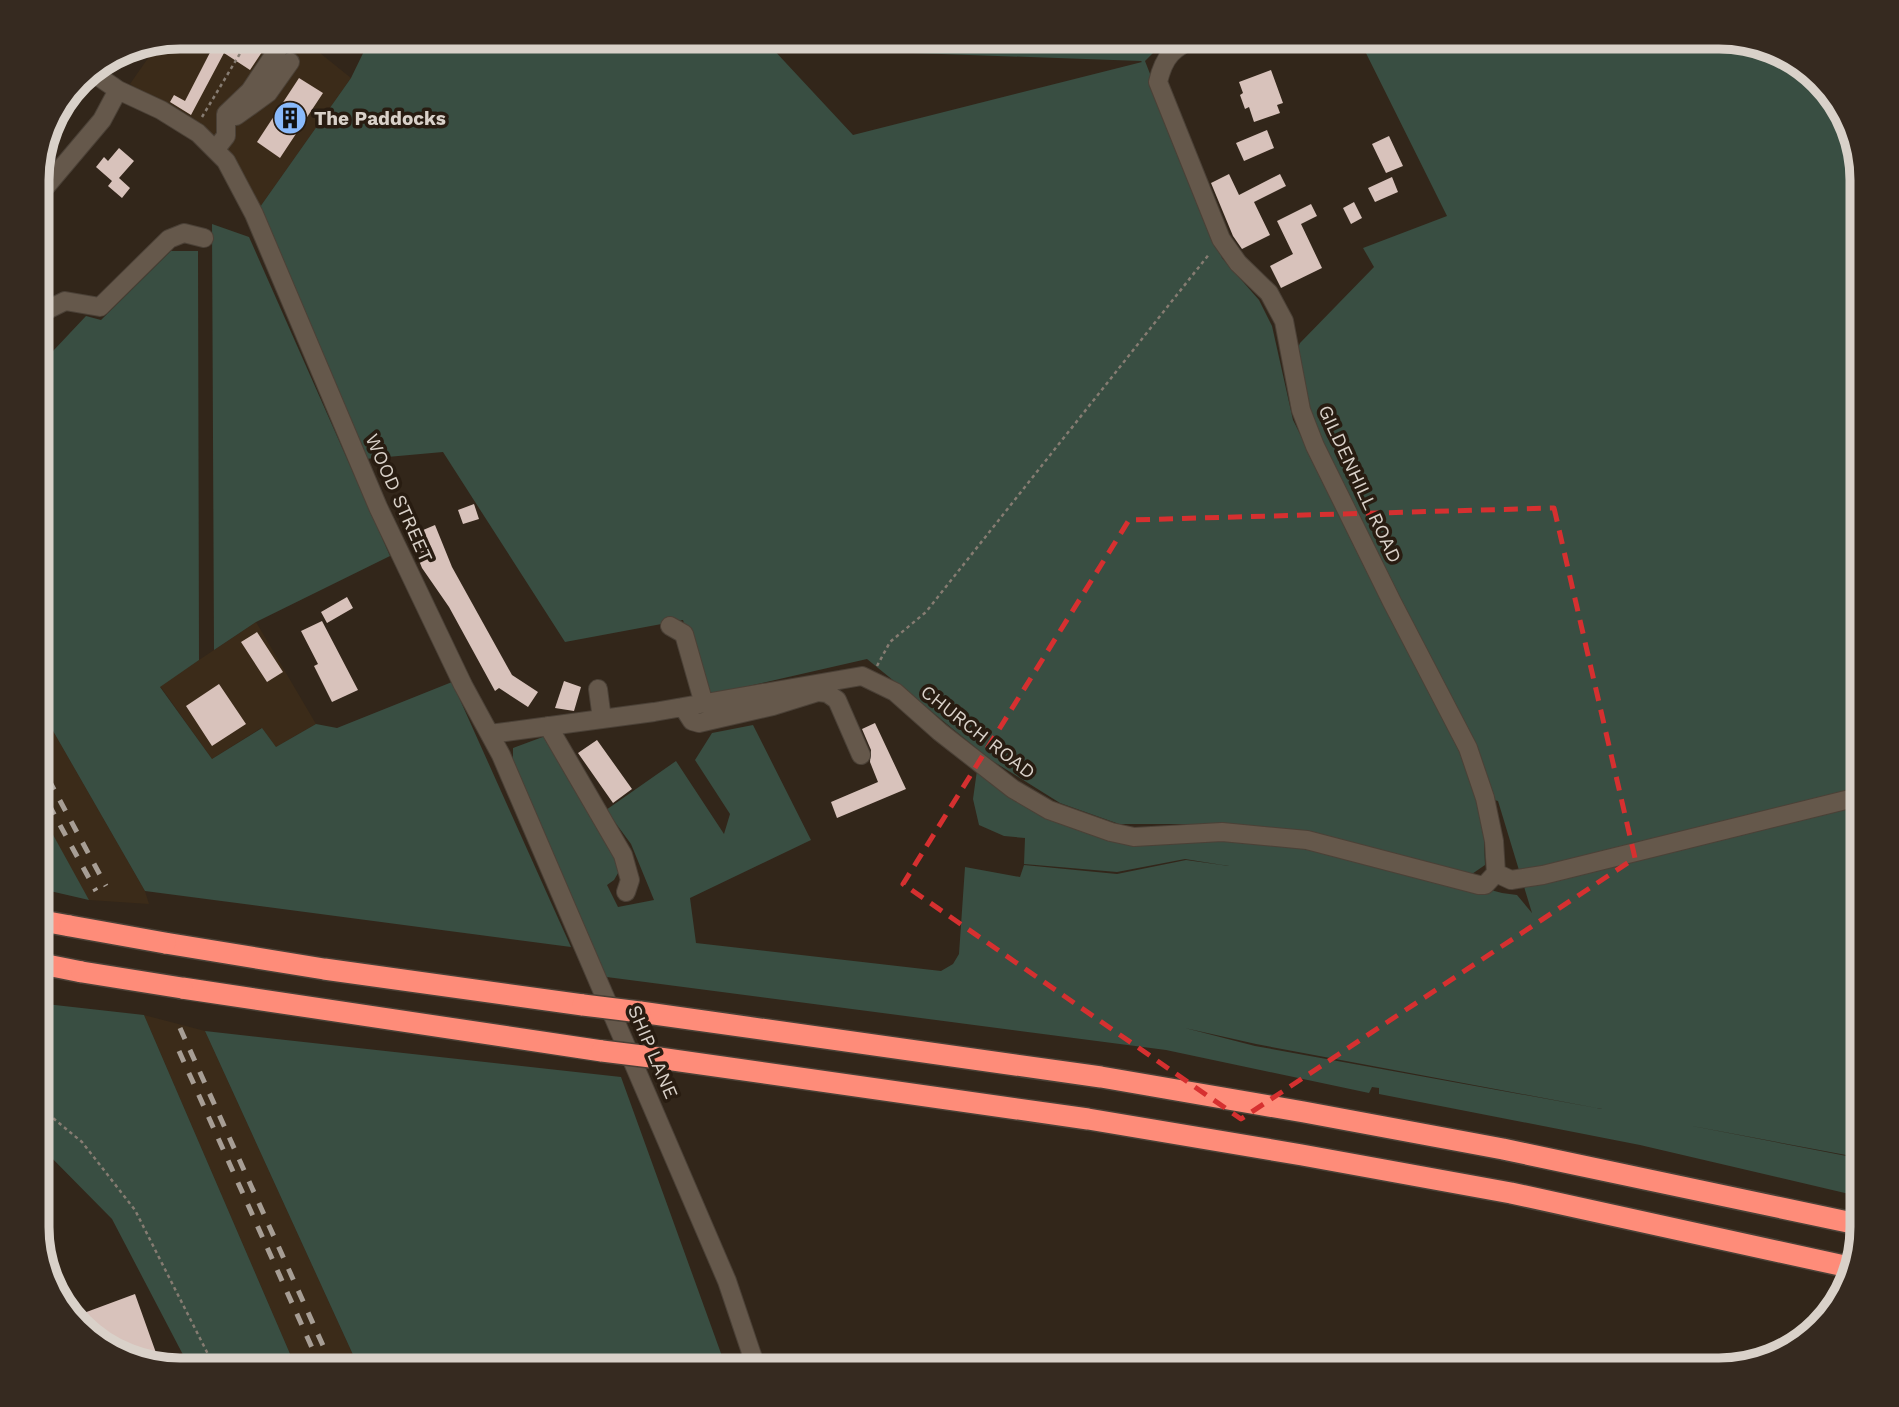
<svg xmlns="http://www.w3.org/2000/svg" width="1899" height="1407" font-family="'Work Sans',sans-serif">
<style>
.built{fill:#3b2b19}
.green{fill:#394e42;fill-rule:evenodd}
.building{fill:#d8c2bb}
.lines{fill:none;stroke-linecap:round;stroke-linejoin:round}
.minor-casing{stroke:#4b4137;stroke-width:20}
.highway-casing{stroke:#4b4137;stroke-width:24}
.path{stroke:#867c72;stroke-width:2.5;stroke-dasharray:3.5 3.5;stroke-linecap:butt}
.minor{stroke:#65584b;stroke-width:18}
.highway{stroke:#fe8c79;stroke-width:21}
.rail{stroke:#a79e95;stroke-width:5;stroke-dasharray:12 12;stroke-linecap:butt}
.highway-bridge-casing{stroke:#4b4137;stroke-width:24;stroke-linecap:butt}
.highway-bridge{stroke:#fe8c79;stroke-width:21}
.marked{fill:none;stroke:#d63030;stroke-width:5;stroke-dasharray:14 9;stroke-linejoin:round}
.labels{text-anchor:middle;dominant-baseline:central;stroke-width:7;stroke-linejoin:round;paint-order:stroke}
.poi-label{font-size:19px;font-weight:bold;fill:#d9d1c9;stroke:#281c11;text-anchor:start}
.street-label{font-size:19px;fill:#d9d1c9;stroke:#281c11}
.rim{fill:none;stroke:#d9d1c9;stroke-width:9}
</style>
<rect width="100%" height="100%" fill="#32261a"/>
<!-- built -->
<path class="built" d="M180,37H300L351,78L260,207L231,153L207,140L130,84L160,41Z
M256,622L316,724L276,747L261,728L212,759L160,686Z
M37,627L53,654L37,669Z
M37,703L145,891L149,904L89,900L37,814Z
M144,1015L205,1031L360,1370H297Z"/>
<!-- green -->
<path class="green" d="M367,37H755L771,48L779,37H1160L1165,41L1145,61L1222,258L1259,300L1272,326L1293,420L1460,753L1483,816L1485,865L1469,876L1338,839L1230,824H1119L1060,803L991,760L867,659L705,696L683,620L565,642L443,452L365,459L260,207L351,78L368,43ZM772,48L1141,61L1142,62L853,135Z
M1358,37H1720L1807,67L1848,117L1862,180V1158L1687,1125L1862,1159V1197L1640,1145L1379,1094V1088L1372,1087L1369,1093L1166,1050L599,976L513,762V748L548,735L621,868L614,880L607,885L618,907L654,900L631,844L606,810L676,761L724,834L730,814L695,760L712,733L753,725L811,840L690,898L696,943L941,971L953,964L959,954L965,867L1020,877L1024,865L1117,874L1186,860L1229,866L1185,859L1117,872L1024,864L1025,838L1004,836L979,825L973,799L978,763L1111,834L1307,841L1502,893L1517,895L1532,913L1498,801L1487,798L1316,445L1294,357L1300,343L1374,267L1363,248L1447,216ZM1185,1028L1256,1044L1602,1109L1255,1046Z
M212,224L249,237L390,556L256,622L214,650Z
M171,251H198L199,660L160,687L212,759L262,728L276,747L316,724L337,728L452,682L571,947L145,891L37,703V669L53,654L37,627V368L86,316L101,320Z
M37,808L41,813L89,900L37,888Z
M37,1003L144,1015L297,1370H191L112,1219L37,1143Z
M205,1031L621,1077L727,1370H360Z"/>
<!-- building -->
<path class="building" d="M218,37H232L248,46L254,37H272L250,70L224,53L191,115L170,102L174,95L185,101Z
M1271,70L1283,103L1277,105L1280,113L1254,122L1249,107L1245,109L1240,95L1243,93L1239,82Z
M299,78L323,93L280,158L257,142Z
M1267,130L1274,148L1244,161L1236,143Z
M1389,136L1403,166L1386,173L1372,144Z
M119,148L134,161L119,178L130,188L122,198L108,186L112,181L96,167L104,157L108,161Z
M1229,174L1239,195L1280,174L1286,186L1254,202L1270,235L1242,249L1233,236L1211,183Z
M1392,177L1398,192L1375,202L1368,188Z
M1354,202L1362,218L1351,224L1343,208Z
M1311,204L1317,216L1301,224L1322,268L1281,288L1270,266L1293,254L1277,221Z
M474,504L479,519L463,524L458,510Z
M435,525L452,567L512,675L538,692L528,707L499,688L495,691L449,607L422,568L409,536Z
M347,597L353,608L327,623L321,612Z
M322,621L358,690L332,702L314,666L318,664L301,631Z
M257,632L283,672L267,682L241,642Z
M564,681L581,687L574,711L555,708Z
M219,684L246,724L212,746L186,706Z
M875,723L906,789L837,818L831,802L878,782L870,762L871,750L862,729Z
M597,740L632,789L613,803L578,753Z
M135,1294L160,1364L92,1340L73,1317Z"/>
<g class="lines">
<defs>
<path id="minor" d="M89,70L118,90L161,110L198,133L226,161L254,214L378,507L463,685L501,755L727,1281L757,1370
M236,116L268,93L290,62
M215,150L226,136V114L250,91L286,37
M37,197L102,120L118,90
M41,313L65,301L100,307L169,239L184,233L204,238
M670,626L684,634L704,704
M598,689L602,719
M683,707L692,721L699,723L773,706L818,692L827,693L837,700L861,755
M548,726L623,855L630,880L626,892
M490,734L654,712L862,676L895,692L940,732L1013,789L1049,810L1111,832L1134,837L1222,832L1307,840L1479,885H1485L1496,873L1494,841L1485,798L1468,748L1392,602L1315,446L1301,410L1284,321L1269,293L1238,263L1221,239L1158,82C1164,56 1173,48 1197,37
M1496,873L1511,880L1543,875L1862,796"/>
<path id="highway" d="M37,920L70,926
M165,943L324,969L583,1005
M37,963L82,972
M182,988L602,1051
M640,1012L1101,1077L1304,1112L1503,1149L1862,1225
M659,1058L1088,1119L1302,1155L1511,1193L1849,1267"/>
</defs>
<!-- minor casing -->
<use href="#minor" class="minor-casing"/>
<!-- highway casing -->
<use href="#highway" class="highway-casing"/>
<!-- path -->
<path class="path" d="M1142,37L1152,51
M1145,37L1149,44
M202,117L250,37
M877,666L890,642L926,612L1210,253
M37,1105L82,1142L135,1210L216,1370"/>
<!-- minor -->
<use href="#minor" class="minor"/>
<!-- highway -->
<use href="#highway" class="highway"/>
<!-- rail -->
<path class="rail" d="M37,758L106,886
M37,783L96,891
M180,1028L334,1370
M179,1051L322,1370"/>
<defs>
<path id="highway-bridge" d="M70,926L165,943
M82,972L182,988
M583,1005L640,1012
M602,1051L659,1058"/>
</defs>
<!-- highway-bridge casing -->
<use href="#highway-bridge" class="highway-bridge-casing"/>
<!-- highway-bridge -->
<use href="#highway-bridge" class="highway-bridge"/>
</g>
<!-- marked area -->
<path class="marked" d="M1554,508L1635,858L1241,1119L903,884L1129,520Z"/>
<!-- icons -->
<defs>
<symbol id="building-disc" viewBox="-11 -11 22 22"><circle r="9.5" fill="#89bafc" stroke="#281c11"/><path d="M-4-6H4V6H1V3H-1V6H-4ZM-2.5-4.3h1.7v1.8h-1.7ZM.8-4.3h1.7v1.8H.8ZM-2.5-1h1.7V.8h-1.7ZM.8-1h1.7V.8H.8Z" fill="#111"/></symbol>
</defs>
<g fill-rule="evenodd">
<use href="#building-disc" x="271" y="99" width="38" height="38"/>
</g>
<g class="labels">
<!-- poi labels -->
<g class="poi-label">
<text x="314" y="118">The Paddocks</text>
</g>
<!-- street labels -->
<g class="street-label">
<text transform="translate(1360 484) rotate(65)">GILDENHILL ROAD</text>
<text transform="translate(399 498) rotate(66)">WOOD STREET</text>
<text transform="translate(978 732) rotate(38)">CHURCH ROAD</text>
<text transform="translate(653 1052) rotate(67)">SHIP LANE</text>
</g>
</g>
<!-- crop -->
<path d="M0 0H1899V1407H0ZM180 49H1719A131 131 0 0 1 1850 180V1227A131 131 0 0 1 1719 1358H180A131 131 0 0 1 49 1227V180A131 131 0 0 1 180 49Z" fill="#362a20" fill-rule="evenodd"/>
<path class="rim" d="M180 49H1719A131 131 0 0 1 1850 180V1227A131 131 0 0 1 1719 1358H180A131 131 0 0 1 49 1227V180A131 131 0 0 1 180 49Z"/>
</svg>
